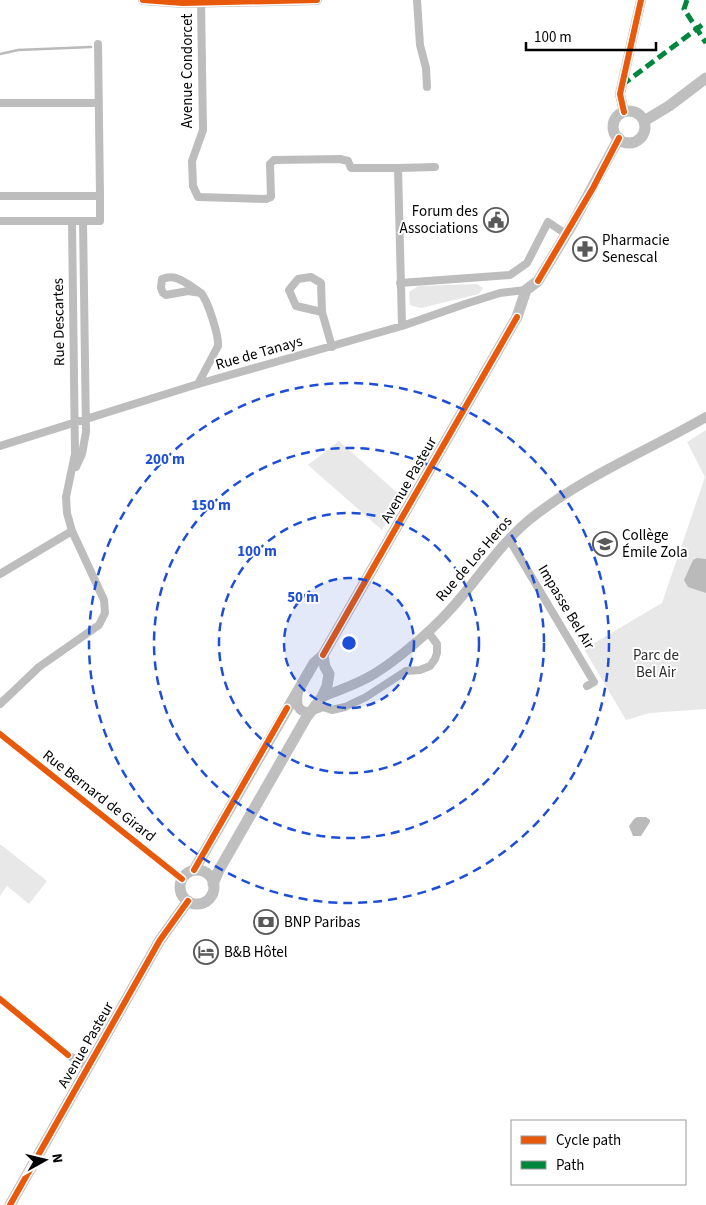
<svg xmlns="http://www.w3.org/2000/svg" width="706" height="1205" font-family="'Source Sans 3',sans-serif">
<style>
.green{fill:#e8e8e8}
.water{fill:#bababa}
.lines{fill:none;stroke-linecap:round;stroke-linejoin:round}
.stream{stroke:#bababa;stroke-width:2.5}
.minor{stroke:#bdbdbd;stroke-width:8}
.tertiary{stroke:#bdbdbd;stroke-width:10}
.secondary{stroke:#bfbfbf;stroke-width:11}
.quiet{stroke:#00873e;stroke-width:5;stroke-dasharray:10 5;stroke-linecap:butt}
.cycleway-casing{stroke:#fff;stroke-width:9}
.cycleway{stroke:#e8590c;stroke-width:6}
.ring{fill:none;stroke:#1d4ed8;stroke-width:2.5;stroke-dasharray:9 6}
.labels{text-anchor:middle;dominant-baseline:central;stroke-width:4;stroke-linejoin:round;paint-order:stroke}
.street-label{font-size:15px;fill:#000;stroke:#fff}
.poi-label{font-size:15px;fill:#000;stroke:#fff;text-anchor:start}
.park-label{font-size:15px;fill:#2c2c2c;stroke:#fff}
.centre{fill:#1d4ed8;stroke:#fff;stroke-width:2.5}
.ring-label{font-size:15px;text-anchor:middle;font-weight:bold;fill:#1d4ed8;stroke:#fff;stroke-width:4;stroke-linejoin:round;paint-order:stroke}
</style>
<rect width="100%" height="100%" fill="#fff"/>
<!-- green -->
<path class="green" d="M477,284L483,288L479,294L421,308L410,305L409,292L418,286Z
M706,430V709L650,713L626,720L584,649L662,603L705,477L687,442Z
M339,441L401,496L382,530L308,465Z
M0,844L47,881L29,904L7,886L0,896Z"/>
<!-- water -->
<path class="water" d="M697,558L706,559V593L688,587L684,580L693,560Z
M637,817H646L650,820V822L641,836H633L629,826L634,819Z"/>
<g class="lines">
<!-- stream -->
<path class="stream" d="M0,54L18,50L91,47"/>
<!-- minor -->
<path class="minor" d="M417,0L420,45L426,68L427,87
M201,2L203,130L192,161L193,186L198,197L266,199L271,197L270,164L274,160L340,159L348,161L351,168H398L402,326
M98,44L100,196
M0,103H98
M398,168L435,167
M0,196H100V221H0
M400,283L510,275L527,263L548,222L566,234
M322,312L296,306L289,290L298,279L311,277L321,283L322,312L332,347
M198,384L218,346C219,336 208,301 201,293C198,291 194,288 191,286C181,280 174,274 162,279L161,288L163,293L166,295L188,291L201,293
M0,446L198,384L402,326L465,304L500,293L526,290
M76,467L82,454L86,432L83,221
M509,539L594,682L587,686
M0,574L72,531
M0,704L39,667L99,625L105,613L104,600L72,531L67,513L66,497L75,454L72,221
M313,711L323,707L332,710L345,707L366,697L406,671L420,670L430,666L435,659L437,653V644L428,632
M0,734L182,879
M0,999L68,1055L88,1067"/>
<!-- tertiary -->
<path class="tertiary" d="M143,0L183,3L317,0
M624,112L620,94L641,0
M298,692C296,704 297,713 311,712
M322,697C339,690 358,684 374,674C397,660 431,631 449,611C477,581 498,546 529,520C582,477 647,451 706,417"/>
<!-- secondary -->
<path class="secondary" d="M613 127a16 16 0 1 1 32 0a16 16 0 1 1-32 0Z
M644,121L669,106L706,78
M194,870L314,663L323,655L517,317L526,290L538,281L573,223L619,138
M180 887a17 17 0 1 1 34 0a17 17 0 1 1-34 0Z
M213,884L219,870L294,739L306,718L322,697L327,686L329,674L325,667L323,655
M10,1205L160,940L188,901"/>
<!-- quiet -->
<path class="quiet" d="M687,0L684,9L706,43
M622,85L706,22"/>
<defs>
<path id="cycleway" d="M143,0L183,3L317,0
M624,112L620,94L641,0
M538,281L593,188L619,138
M323,655L517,317
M0,734L182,879
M194,870L287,708
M0,999L68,1055
M10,1205L160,940L188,901"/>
</defs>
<!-- cycleway casing -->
<use href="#cycleway" class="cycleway-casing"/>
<!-- cycleway -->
<use href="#cycleway" class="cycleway"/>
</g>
<!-- distance rings -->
<circle cx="349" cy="643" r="65" fill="#1d4ed8" fill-opacity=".12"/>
<g class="ring">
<circle cx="349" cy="643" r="65"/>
<circle cx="349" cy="643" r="130"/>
<circle cx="349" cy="643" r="195"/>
<circle cx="349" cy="643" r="260"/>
</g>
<!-- icons -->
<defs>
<symbol id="civic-ring" viewBox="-11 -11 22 22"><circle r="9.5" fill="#fff" stroke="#595959" stroke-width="1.5"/><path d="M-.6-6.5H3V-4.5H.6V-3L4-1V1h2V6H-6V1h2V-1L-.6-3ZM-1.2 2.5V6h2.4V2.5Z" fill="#595959"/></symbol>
<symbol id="pharmacy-ring" viewBox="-11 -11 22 22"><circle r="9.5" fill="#fff" stroke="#595959" stroke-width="1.5"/><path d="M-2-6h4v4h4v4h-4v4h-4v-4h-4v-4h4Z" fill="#595959"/></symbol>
<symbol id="school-ring" viewBox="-11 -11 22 22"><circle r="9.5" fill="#fff" stroke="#595959" stroke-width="1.5"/><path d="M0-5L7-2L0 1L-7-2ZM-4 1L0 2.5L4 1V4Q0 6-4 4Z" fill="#595959"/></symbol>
<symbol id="bank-ring" viewBox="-11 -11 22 22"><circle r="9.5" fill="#fff" stroke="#595959" stroke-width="1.5"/><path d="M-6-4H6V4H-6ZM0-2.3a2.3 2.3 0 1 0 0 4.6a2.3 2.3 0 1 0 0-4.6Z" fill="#595959"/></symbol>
<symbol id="hotel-ring" viewBox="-11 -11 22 22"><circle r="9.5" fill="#fff" stroke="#595959" stroke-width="1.5"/><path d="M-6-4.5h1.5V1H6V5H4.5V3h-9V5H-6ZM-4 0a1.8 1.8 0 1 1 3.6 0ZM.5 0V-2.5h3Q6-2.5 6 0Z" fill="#595959"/></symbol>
</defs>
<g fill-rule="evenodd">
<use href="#civic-ring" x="482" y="206" width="28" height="28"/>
<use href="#pharmacy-ring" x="571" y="235" width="28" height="28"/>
<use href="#school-ring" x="591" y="530" width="28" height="28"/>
<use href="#bank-ring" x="252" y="908" width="28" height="28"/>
<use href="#hotel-ring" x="192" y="938" width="28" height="28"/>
</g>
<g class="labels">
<!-- street labels -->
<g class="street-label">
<text transform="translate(187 71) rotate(-90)">Avenue Condorcet</text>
<text transform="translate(59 322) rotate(-91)">Rue Descartes</text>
<text transform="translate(259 353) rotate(-16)">Rue de Tanays</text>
<text transform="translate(409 480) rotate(-60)">Avenue Pasteur</text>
<text transform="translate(474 559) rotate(-49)">Rue de Los Heros</text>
<text transform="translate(566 607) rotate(59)">Impasse Bel Air</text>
<text transform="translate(99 796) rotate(38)">Rue Bernard de Girard</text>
<text transform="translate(86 1045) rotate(-60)">Avenue Pasteur</text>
</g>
<!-- poi labels -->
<g class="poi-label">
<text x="478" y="211" text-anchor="end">Forum des<tspan x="478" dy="17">Associations</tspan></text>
<text x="602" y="240">Pharmacie<tspan x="602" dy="17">Senescal</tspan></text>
<text x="622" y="535">Collège<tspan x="622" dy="17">Émile Zola</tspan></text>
<text x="284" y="922">BNP Paribas</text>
<text x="224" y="952">B&amp;B Hôtel</text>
</g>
<!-- park labels -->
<g class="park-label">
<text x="656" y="655">Parc de<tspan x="656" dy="17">Bel Air</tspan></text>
</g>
</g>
<circle cx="349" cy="643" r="8" class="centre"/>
<g class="ring-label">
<text x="165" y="464">200 m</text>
<text x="211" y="510">150 m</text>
<text x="257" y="556">100 m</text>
<text x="303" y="602">50 m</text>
</g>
<!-- legend -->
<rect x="511" y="1120" width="175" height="65" fill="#ffffff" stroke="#999999"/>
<rect x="521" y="1136" width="25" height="8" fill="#e8590c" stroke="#999999"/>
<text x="556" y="1145" font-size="15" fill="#000000">Cycle path</text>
<rect x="521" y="1161" width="25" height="8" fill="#00873e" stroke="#999999"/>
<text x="556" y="1170" font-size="15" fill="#000000">Path</text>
<!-- north arrow -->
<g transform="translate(45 1160) rotate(82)" stroke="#ffffff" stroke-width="4" paint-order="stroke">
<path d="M0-4L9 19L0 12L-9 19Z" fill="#000000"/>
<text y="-8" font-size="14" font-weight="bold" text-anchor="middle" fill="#000000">N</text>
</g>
<!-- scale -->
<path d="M526 42v8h130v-8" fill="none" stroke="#000000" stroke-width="2.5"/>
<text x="534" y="42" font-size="15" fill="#000000" stroke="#ffffff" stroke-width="4" paint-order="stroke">100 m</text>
</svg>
